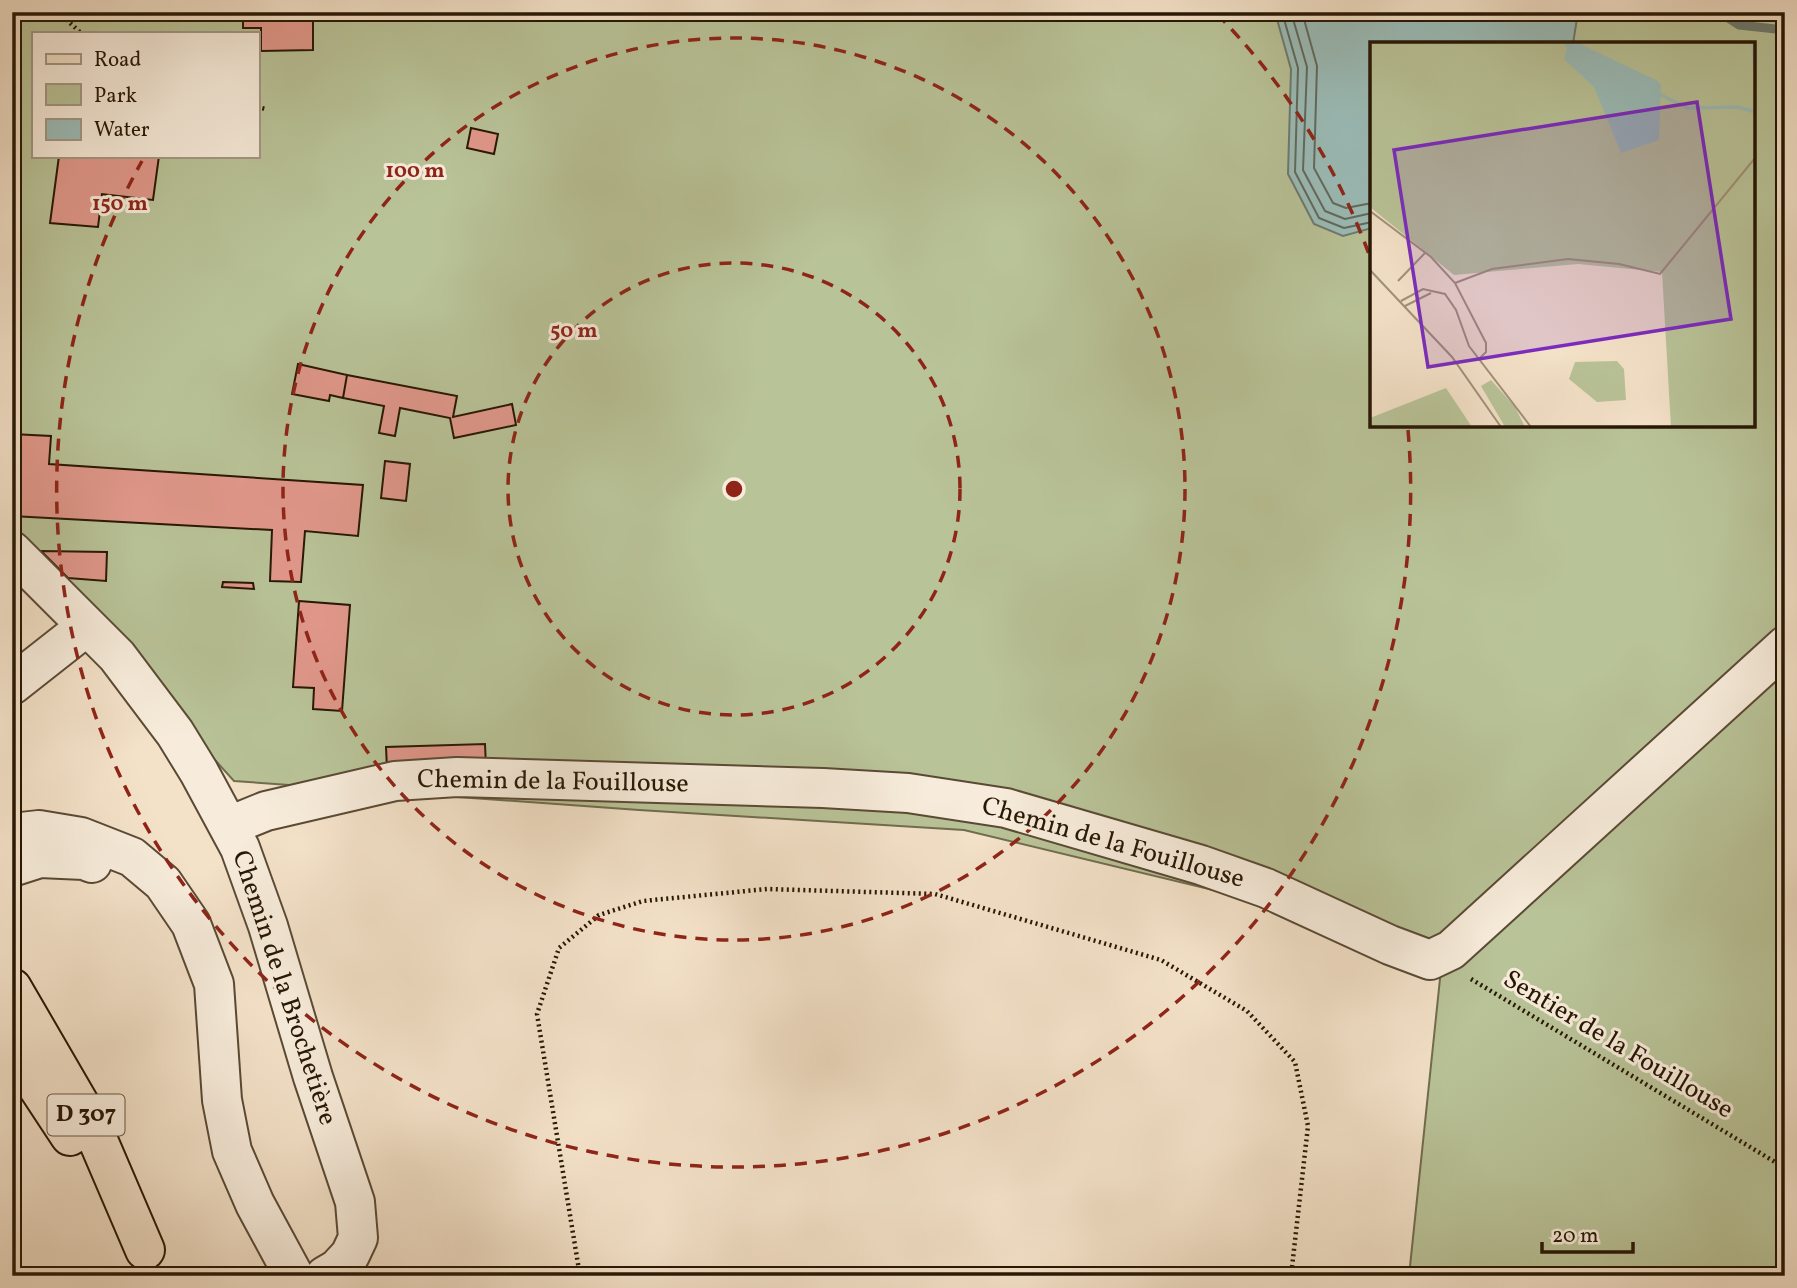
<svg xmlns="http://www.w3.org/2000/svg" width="1797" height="1288" font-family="Vollkorn,serif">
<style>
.green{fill:#b9c398;stroke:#706d4e;stroke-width:2;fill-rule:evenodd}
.water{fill:#9bbdb9;stroke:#6d7b71;stroke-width:2}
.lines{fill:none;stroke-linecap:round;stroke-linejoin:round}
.shore{stroke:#616a5e;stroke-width:2}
.stream{stroke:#6d7b71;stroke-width:9}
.building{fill:#e1988b;stroke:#271704;stroke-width:2}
.minor-casing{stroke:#5a4a35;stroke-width:42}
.major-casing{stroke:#271704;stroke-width:42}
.path{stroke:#271704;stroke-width:4.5;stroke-dasharray:2 3.5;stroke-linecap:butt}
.minor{stroke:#f7ecdb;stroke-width:38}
.major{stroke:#f3e1c8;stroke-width:38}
.ring{fill:none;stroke:#8f2418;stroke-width:3.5;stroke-dasharray:12 9}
.labels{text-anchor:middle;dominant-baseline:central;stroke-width:6;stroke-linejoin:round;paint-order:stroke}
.shield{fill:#f7ecdb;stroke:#655744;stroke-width:2}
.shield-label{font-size:24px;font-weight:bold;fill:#271704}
.street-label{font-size:26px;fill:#271704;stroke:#f7ecdb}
.inset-river{fill:none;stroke:#9bbdb9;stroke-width:3.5}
.inset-road{fill:none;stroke:#a1907a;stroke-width:2}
.view{fill:#7b2cbf;fill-opacity:0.15;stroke:#7b2cbf;stroke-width:3.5}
.inset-edge{fill:none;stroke:#271704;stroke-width:3.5}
.centre{fill:#8f2418;stroke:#f7ecdb;stroke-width:3.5}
.ring-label{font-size:21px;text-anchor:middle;font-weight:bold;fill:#8f2418;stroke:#f7ecdb;stroke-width:6;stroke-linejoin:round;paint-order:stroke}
</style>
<rect width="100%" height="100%" fill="#f3e1c8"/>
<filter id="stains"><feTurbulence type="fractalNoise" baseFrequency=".00286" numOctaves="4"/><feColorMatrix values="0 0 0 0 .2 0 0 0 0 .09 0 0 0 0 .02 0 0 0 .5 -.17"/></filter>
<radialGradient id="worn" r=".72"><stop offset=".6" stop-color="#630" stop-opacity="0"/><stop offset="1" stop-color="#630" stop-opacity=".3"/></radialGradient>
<!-- green -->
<path class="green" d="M12,12H1785V1276H1409L1443,950L1333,919L964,830L639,810L234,781L12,536ZM33,33H257V156H33ZM1372,44H1753V425H1372Z"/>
<!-- water -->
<path class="water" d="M1275,12H1578L1573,44H1372V228L1343,236L1314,224L1288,174L1291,69Z"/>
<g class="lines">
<!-- shore -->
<path class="shore" d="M1282,12L1298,68L1295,172L1319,218L1344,228L1372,222
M1291,12L1307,67L1303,170L1325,211L1345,219L1372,213
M1302,12L1317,66L1314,168L1333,203L1346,208L1372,203"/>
<!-- stream -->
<path class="stream" d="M1719,12L1739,25L1785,30"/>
</g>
<!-- building -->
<path class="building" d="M243,12H313V50L261,51V28H243Z
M471,128L498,134L494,154L467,148Z
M59,156H159L153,200L102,194L98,227L50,223Z
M298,364L347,375L343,398L330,395L329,401L292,394Z
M347,375L457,396L453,417L512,404L516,425L454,438L450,418L400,408L395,436L379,433L384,406L343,398Z
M12,434L51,436L49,464L363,485L358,536L305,531L301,582L270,581L272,530L12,516Z
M385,461L410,464L406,501L381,498Z
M41,551L107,552L106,581L68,578Z
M223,582L253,583L254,589L222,587Z
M299,601L350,605L342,711L313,709L314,688L293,687Z
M485,744L486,767L387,768L386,747Z"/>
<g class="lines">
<defs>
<path id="minor" d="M12,551L117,656L175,733L199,772L240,848L268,926L313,1077L355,1202L358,1238L350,1255L337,1269L325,1276
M12,685L87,626
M229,826L266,811L395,781L457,777L823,788L908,793L1006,808L1201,865L1266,888L1390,945L1430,960L1451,950L1785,646
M12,833L39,830L81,837L132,857L163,883L191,924L214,984L222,1100L232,1151L255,1204L294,1276
M12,867L40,858L84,860L92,863"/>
<path id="major" d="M12,988L91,1124L145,1250
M12,1048L70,1136"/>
</defs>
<!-- minor casing -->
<use href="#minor" class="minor-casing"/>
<!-- major casing -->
<use href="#major" class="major-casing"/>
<!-- path -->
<path class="path" d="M58,12L81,33
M257,107L266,109
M1471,979L1785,1168
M580,1276L537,1014L559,948L599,915L643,901L767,889L935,894L1161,960L1247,1011L1295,1062L1308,1126L1291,1276"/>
<!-- minor -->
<use href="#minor" class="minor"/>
<!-- major -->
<use href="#major" class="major"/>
</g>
<!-- distance rings -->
<g class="ring">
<circle cx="734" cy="489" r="226"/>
<circle cx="734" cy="489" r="451"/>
<path d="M1217 14A677 677 0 0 1 1370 257M1408 430A677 677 0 1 1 142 161"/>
</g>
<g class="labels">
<!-- shield labels -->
<rect class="shield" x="47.5" y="1094.5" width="77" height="41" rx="5"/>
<g class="shield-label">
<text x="86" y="1115">D 307</text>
</g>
<!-- street labels -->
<g class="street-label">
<text transform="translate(553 782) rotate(1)">Chemin de la Fouillouse</text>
<text transform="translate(1113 843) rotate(16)">Chemin de la Fouillouse</text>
<text transform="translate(284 988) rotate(72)">Chemin de la Brochetière</text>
<text transform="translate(1618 1045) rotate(31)">Sentier de la Fouillouse</text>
</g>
</g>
<!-- overview -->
<g transform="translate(1370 42)">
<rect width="385" height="385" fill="#f3e1c8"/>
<path d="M0,0H385V385H301L292,230L208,222L84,233L0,165ZM247,319L254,327L256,358L227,360L199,337L205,320ZM121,338L145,365L155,385H135L111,344ZM76,346L102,385H0V376Z" fill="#b9c398"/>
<path d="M193,0H206L286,38L291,43L289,98L251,111L224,45L194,17L197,6Z" fill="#9bbdb9"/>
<path class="inset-river" d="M383,0L385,32M289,52L318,66L368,65L385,70"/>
<path class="inset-road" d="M0,169L61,215L85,241L116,301V310L109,317M0,228L82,315L131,385M28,239L55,211M85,241L122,227L198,217L249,222L290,232L385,116M31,259L53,247L75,252L86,268L99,304L161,385M35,264L61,251"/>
<path class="view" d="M327,60L361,277L58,325L24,108Z"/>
<rect width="385" height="385" class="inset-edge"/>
</g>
<circle cx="734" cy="489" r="10" class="centre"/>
<g class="ring-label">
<text x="415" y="177">100 m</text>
<text x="120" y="210">150 m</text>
<text x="574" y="337">50 m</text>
</g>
<!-- margin -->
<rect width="1797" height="1288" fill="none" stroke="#f3e1c8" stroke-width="42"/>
<rect x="14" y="14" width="1769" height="1260" fill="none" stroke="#271704" stroke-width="3.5"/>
<rect x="21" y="21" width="1755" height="1246" fill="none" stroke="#271704" stroke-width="2"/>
<!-- legend -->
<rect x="32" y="32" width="228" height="126" fill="#f7ecdb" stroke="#a49785" stroke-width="2"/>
<rect x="46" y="54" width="35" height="10" fill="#f3e1c8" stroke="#a49785" stroke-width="2"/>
<text x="94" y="66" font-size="21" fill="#271704">Road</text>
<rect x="46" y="84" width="35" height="21" fill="#b9c398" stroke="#a49785" stroke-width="2"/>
<text x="94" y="102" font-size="21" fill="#271704">Park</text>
<rect x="46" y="119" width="35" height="21" fill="#9bbdb9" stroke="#a49785" stroke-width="2"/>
<text x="94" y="136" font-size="21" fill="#271704">Water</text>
<!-- scale -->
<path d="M1542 1242v10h91v-10" fill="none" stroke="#271704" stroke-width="3.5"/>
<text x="1552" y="1242" font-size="21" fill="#271704" stroke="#f7ecdb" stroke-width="5" paint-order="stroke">20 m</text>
<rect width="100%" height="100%" filter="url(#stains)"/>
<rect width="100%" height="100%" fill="url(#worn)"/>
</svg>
